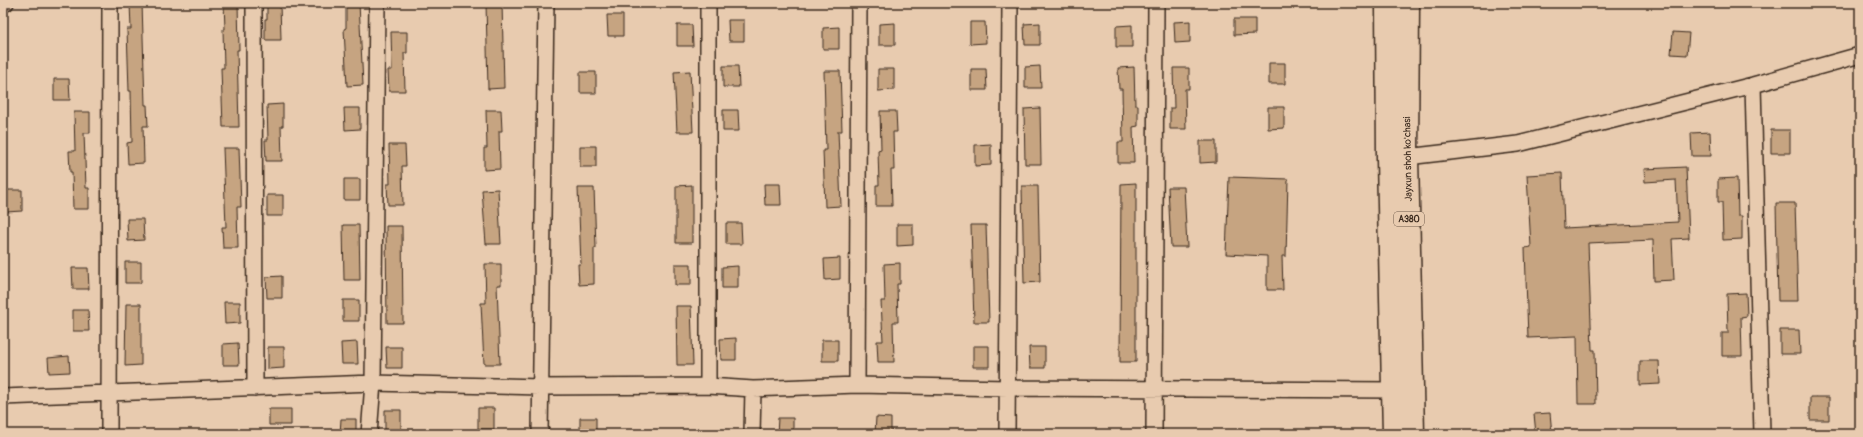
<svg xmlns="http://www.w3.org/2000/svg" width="1863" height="437" font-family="Pangolin,sans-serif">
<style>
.building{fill:#c6a481;stroke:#3b2a1e}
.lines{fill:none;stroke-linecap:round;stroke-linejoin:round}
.street-casing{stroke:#3b2a1e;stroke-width:18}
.highway-casing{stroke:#3b2a1e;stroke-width:25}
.street{stroke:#e8cbaf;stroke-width:15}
.highway{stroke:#e8cbaf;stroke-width:22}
.labels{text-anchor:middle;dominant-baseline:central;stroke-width:4;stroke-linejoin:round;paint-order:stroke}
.shield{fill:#e8cbaf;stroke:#6f5a4a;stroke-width:1}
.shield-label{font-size:9px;font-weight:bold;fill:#3b2a1e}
.street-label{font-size:10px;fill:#3b2a1e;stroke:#e8cbaf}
</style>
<rect width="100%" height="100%" fill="#e8cbaf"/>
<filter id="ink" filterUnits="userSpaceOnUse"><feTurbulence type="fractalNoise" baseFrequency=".025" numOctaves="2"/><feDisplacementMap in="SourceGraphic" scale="8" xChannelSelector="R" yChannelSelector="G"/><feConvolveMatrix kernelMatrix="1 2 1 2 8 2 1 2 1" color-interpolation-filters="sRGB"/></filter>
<g filter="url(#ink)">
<!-- building -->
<path class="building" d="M130,3H142L145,105H147L148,126H143L144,163L128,164L127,143L132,142L131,91H129L127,29H131Z
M224,3H238L239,50H237L239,127H223L221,68H224L223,29H225Z
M267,3H280L281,40H265V19H267Z
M346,3H359L363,85L347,86L344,29L346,28Z
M486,3H502L504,88L488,89Z
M607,15H623V36H608Z
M1234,19H1255V34L1234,35Z
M728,20H744V41H729Z
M1190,21V42L1175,43L1174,22Z
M970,22H985L986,43L970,44Z
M895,23V45H879V24Z
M1040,23V45H1025L1024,24Z
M677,25H692L693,46H677Z
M1132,25V47H1116V26Z
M839,27V49H823V28Z
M391,32H407V53H404L405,91H389L388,70H392Z
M1673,32L1689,33L1687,55L1671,54Z
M1269,63H1285V84H1269Z
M723,66H738L739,87H723Z
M1040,66L1041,88H1025V67Z
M1134,67L1135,105H1138V126L1133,127L1134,163H1118V142H1123L1122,89H1119L1118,68Z
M1173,68H1189V89H1185L1186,129H1170V108H1174Z
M878,69H894V90L878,91Z
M971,69H986L987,90H971Z
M690,71L693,132H677L674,72Z
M824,71H840L842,131H838L841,206L825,207L823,150H826Z
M580,72H596V93H580Z
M54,79H69L70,100H54Z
M283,104V126H281L282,161H266L265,140H268L267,105Z
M1268,107H1284V128L1268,129Z
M344,108H360V129L345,130Z
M1040,108L1041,164H1025L1024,109Z
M486,110H501L502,131H499L500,169L484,170V148H487Z
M723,110H738L739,131H723Z
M880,111H896L897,132H893L894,170H891L892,206H876V185H879L878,150L881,149Z
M74,112H90V133H84L86,188H89V209H73L72,172H70L69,151H75Z
M1771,130H1790V153H1771Z
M1710,132L1711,156H1692L1691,133Z
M1200,141H1216V162L1200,163Z
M991,144V165L975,166V145Z
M389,145H405L406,166H402L403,205H388L387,184H390Z
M580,146H596V167H580Z
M223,148H239L241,207H237L238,248H223L222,227H226Z
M1686,167L1689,238L1672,239L1674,280L1654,281L1653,240L1588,243L1592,350H1595L1596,404H1578L1577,336L1528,338L1525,248L1531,247L1527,175L1562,173L1564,228L1678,222L1676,180L1645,182L1644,169Z
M1229,177L1288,179L1286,256H1282L1283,290H1267V256L1226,254Z
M1737,178L1738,216H1742V239L1723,240L1722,202H1718V179Z
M344,179H360V200H344Z
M1136,183V362H1120L1121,184Z
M764,184H780L781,205H765Z
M692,185V243H676V186Z
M1022,186H1038L1040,282L1024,283Z
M1168,187H1184L1187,247H1171Z
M578,188H594L596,248H594V284L579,285L578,264H581Z
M498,189L501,244H486L482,190Z
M6,190H22V211L6,212Z
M267,195H283V216H267Z
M1776,203H1795L1798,301H1778Z
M127,219H143L144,240L128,241Z
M726,223H741L742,244H726Z
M897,224H913V245L897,246Z
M343,225H359L360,280H344Z
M971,225H986L989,322H974Z
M386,226H402L403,323H387Z
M840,258V279L825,280L824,259Z
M125,262H141V283H125Z
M900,263V284H897L898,322H893L894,362H878L877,341H883L881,301H885L884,264Z
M485,264H501V285H497L500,364H484L481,303H486Z
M675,264H691V285H675Z
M738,266V288H722V267Z
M72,268H88L89,289H73Z
M282,276V298H267L266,277Z
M1746,293L1747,316L1741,317L1742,356H1722V333H1728L1727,294Z
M343,300H359V321H343Z
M224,302H240V323L225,324Z
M126,304H141V365L125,366Z
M676,306H691L693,365H677Z
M73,310H88L89,331H73Z
M1780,330H1799L1800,354H1780Z
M736,338V360H721L720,339Z
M822,340H838V361H822Z
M357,342L358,364H342L341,343Z
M238,343L239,365H223V344Z
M973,346H989V367H973Z
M268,347H284V368L268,369Z
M386,347H402V368H387Z
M1029,347H1045V368H1030Z
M69,356L70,372L49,373L48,358Z
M1640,361H1659L1660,384L1640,385Z
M1810,397H1829V420H1810Z
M478,408H494V429H478Z
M269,409H291V425H269Z
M385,410H401V431H385Z
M1550,413L1552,434H1536L1534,414Z
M876,417L891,418V434H875Z
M580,418H596V434H580Z
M778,418H793V434H777Z
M341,419H356V434H340Z"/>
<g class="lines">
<defs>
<path id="street" d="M254,3L255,388
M708,3V386
M3,4L6,3
M1753,85L1762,434
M1407,157L1518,144L1753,85L1860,55
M857,385L859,3
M3,397L373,383L540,387L708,386L753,389L857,385L1008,388L1393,390
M109,434L110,3
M369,434L373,383L377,3
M540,434L546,3
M752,434L753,389
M1007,434L1010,3
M1154,434L1156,3"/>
<path id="highway" d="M1387,3L1388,159L1394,434
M1408,3L1407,157L1413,434"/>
</defs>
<!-- street casing -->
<use href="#street" class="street-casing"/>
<!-- highway casing -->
<use href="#highway" class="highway-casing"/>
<!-- street -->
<use href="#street" class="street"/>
<!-- highway -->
<use href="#highway" class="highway"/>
</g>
</g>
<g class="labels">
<!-- shield labels -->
<rect class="shield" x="1394" y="212" width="30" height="14" rx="3"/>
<g class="shield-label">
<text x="1409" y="219">A380</text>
</g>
<!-- street labels -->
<g class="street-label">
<text transform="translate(1408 159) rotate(-91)">Jayxun shoh ko'chasi</text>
</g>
</g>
<!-- margin -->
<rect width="1863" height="437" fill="none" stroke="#e8cbaf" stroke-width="16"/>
<rect x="8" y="8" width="1847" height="421" fill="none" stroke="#3b2a1e" stroke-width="1.5" filter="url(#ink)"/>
</svg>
